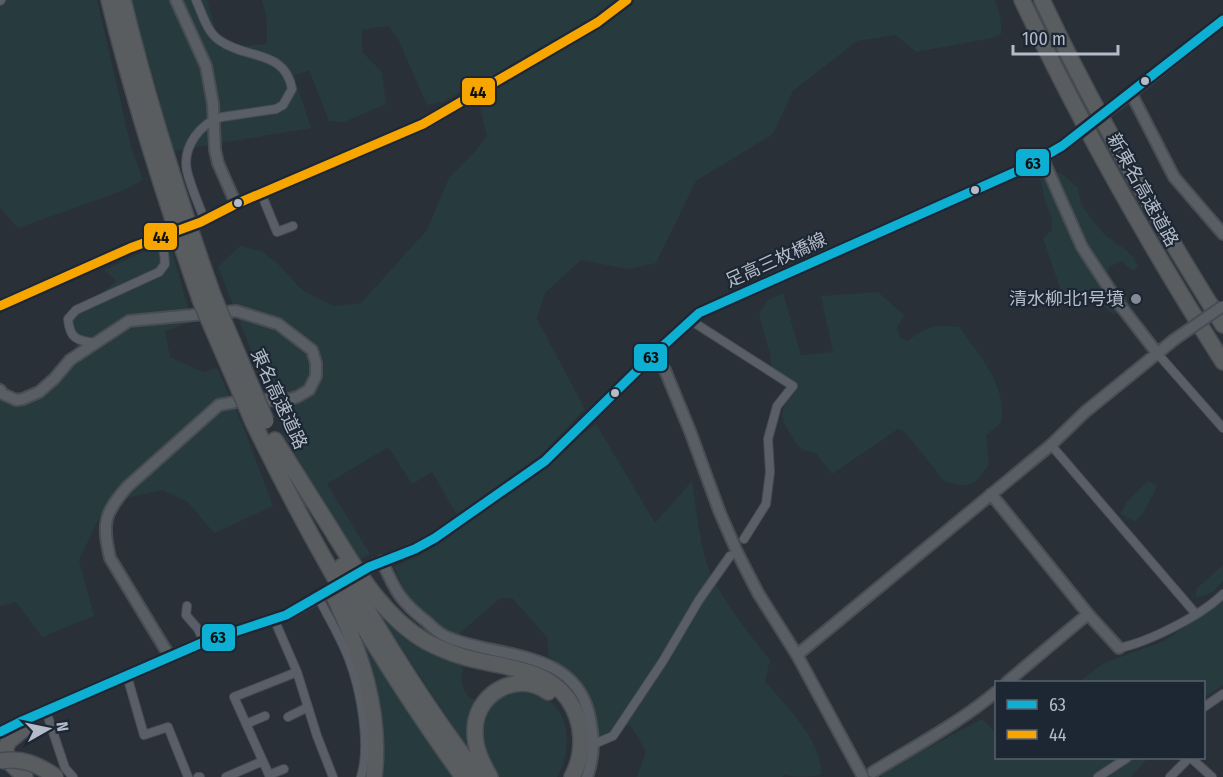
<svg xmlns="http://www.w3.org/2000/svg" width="1223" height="777" font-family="'Fira Sans Condensed','Noto Sans JP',sans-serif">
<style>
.green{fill:#273a3e}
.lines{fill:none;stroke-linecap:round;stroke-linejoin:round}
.street-casing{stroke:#484c53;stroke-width:10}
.secondary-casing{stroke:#484c53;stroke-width:14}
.highway-casing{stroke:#474c53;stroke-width:18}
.street{stroke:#5a5e66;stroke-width:8}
.secondary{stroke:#595d64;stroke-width:10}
.highway{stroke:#5a5d60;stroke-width:15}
.secondary-bridge-casing{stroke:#484c53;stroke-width:14;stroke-linecap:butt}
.highway-bridge-casing{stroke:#474c53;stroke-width:18;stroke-linecap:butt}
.secondary-bridge{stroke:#595d64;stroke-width:10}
.highway-bridge{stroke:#5a5d60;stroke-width:15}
.bus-1-casing{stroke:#1d2633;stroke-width:14}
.bus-2-casing{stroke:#1d2633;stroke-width:14}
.bus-1{stroke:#0dafd3;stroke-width:9}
.bus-2{stroke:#f7a600;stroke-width:9}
.bus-dot{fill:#b4bcc9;stroke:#1d2633;stroke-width:2}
.poi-dot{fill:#848b96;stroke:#1d2633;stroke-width:2}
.labels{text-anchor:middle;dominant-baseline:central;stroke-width:4.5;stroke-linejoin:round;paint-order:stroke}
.street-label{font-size:18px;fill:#b4bcc9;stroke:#1d2633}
.poi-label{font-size:18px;fill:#b4bcc9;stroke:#1d2633;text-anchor:end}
.line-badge{stroke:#1d2633;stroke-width:2}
.pale-badge-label{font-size:16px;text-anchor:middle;font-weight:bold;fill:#111}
</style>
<rect width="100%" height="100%" fill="#2a3038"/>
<!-- green -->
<path class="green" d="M0,0H97L131,147L143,180L122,191L18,228L0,208Z
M131,0H207L221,48L267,44V20L262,0H994C1000,11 1002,22 1001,34L992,38L916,52L896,35L857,41L793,91L773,134L696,181L656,263L628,269L581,260L545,293L536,320L537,319L585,409L547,449L516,476L459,518L432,472L412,484L388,447L327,484L370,554L357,562L286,439L218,267L240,246L261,251L278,264L302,290L333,306L361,303L427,230L449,178L472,155L487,136L478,100L472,86L442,102L427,105L398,39L388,26L362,30V52L382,72L386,104L344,122L329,121L309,70L294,76L311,128L174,151Z
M1060,172L1078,188L1081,204L1096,225L1106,236L1126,250L1134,258L1138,267L1133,271L1121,261L1109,267L1108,275L1126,296L1131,309L1125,314H1113L1093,297L1082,291L1065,305L1060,306L1063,297L1043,238L1051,231L1052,218L1045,201L1040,176Z
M154,247L172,251L192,322L165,331L170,357L203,372L217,368L243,426L273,506L214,533L188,502L163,490L107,502L79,560L94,616L42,637L16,602L0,606V380L16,406L54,379L78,354L68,319L117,281L104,270Z
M878,292L904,315L897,327L900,338L907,341C929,326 933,323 960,327C979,357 1008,385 1001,423L986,435L989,465L976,481L966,486L945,482L904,431L898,429L832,474L816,453L803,450L795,442L784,423L782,415L784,405L796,387L771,365L770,354L759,314L768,300L783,293L801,355L833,352L821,296Z
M596,424L655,523L692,481C696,505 698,530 704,554C712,589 748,632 770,660L765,681C785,706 823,740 821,775C810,777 795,777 784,775L782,777H637L646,751L630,725L597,739L585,690L549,656L547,637L512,598H500L458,635L432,622L408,598L394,567L428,551Z
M1148,481L1156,485V489L1143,513L1135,521L1120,514L1127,502Z
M1223,565V581C1215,591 1209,596 1195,597L1197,588Z
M1223,601V685L1204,697V682H1079L1104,663L1164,641Z
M382,619L410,639L463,665C461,680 460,688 471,699H477L475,708V759Z
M355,628L395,693L454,777H379Z
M510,691C517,691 526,690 533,692C571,703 574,748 557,777H496L486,757L480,725L485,721L492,702Z
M982,719L996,733V758H1148L1131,777H882L880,773Z"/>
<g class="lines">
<defs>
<path id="street" d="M196,0C202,13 207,32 219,40C246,60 285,49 292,89L283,105L276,109L222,117C200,123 182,147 187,171C191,188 199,205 205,221
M0,1L1,0
M261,193L277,232L293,226
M690,320L793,386L777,406L768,439L770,472L766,504L744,539
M95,343C76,340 70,339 68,319L76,310L159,272L165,264L164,253L158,237
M1157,353L1223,428
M1051,445L1196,614
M318,597C329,618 341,638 349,659C361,691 371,745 361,777
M187,606L186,615L198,629L204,642
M274,619L297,672L317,736L333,777
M1119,648C1149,642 1202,615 1223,594
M127,676L144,735L168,727L188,777
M1204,707L1223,694
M46,711L65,768L73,777
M288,717L308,707
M246,724L265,716
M594,744L613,736L663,661L699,600L730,556
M1191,758L1212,777
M269,775L284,769
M198,777H200
M226,777L263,761
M270,777L234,697L297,672
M1098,777L1127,758
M1170,777L1189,758"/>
<path id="secondary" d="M176,0L206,66L213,104L215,150L218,163L236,204
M1131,93L1174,177L1223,234
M1127,96L1223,20
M1043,159L1082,247L1120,305L1157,353
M201,222L236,204L423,124L598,22L627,0
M0,306L130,248L163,236
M653,355L665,370L690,431L720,513L738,554L758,593L797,655L863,777
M0,390L3,394L16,400L23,399L39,392L54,379L70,360L129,321L236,311L278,324L312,350L316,363V376L309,390L297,397L282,401L252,399L219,405L127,487C104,514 102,523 110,558L170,657
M991,494L1088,614L1119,648
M382,561C395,591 401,602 427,622C432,627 438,633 445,636C494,659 573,647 589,714C594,737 595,755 587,777
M369,567L415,549L435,538L545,461L653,355L699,313L1022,169L1062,146
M797,655L1051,445L1085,412L1175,339
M1007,682L1088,614
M0,732L20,722L204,642L286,615L322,595
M873,772C915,746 959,723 996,692"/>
<path id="highway" d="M109,0C134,103 166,202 201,302
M123,0C148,101 179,200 214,298
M1022,0C1081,125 1149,245 1223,362
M1042,0C1095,113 1157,220 1223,325
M253,422C313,546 382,665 463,777
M275,440C294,470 312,499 331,529C357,571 383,617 427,642C437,647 450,653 461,656C497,668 543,665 568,699C584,722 585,753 572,777
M342,566C383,639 428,710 479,777
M332,592C360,650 382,711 374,777
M25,777L9,762L5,749L9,741L25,728
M490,777C482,763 475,749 475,733C473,695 516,669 548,692"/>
</defs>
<!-- street casing -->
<use href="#street" class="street-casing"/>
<!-- secondary casing -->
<use href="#secondary" class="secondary-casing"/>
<!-- highway casing -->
<use href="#highway" class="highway-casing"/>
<!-- street -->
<use href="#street" class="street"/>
<!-- secondary -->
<use href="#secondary" class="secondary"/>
<!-- highway -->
<use href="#highway" class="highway"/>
<defs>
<path id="secondary-bridge" d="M1062,146L1126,97
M163,236L201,222
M1175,339L1223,306
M322,595L369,567"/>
<path id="highway-bridge" d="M214,298L266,421
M201,302L253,422
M0,761C22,757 39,765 56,777"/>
</defs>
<!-- secondary-bridge casing -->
<use href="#secondary-bridge" class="secondary-bridge-casing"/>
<!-- highway-bridge casing -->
<use href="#highway-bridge" class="highway-bridge-casing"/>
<!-- secondary-bridge -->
<use href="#secondary-bridge" class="secondary-bridge"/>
<!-- highway-bridge -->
<use href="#highway-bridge" class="highway-bridge"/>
<defs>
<path id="bus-1" d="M0,732L20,722L204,642L286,615L369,567L415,549L435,538L545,461L653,355L699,313L1022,169L1062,146L1223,20"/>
<path id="bus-2" d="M0,306L130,248L201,222L236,204L423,124L598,22L627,0"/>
</defs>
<!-- bus-1 casing -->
<use href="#bus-1" class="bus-1-casing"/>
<!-- bus-2 casing -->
<use href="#bus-2" class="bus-2-casing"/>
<!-- bus-1 -->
<use href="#bus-1" class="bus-1"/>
<!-- bus-2 -->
<use href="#bus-2" class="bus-2"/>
</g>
<!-- markers -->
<g class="bus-dot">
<circle cx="1145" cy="81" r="5"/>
<circle cx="975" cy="190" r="5"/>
<circle cx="238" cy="203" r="5"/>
<circle cx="615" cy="393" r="5"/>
</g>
<circle class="poi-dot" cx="1136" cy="299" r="6"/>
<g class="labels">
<!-- street labels -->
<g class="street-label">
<text transform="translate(1143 190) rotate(61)">新東名高速道路</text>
<text transform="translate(776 260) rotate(-24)">足高三枚橋線</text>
<text transform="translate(279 399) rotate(65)">東名高速道路</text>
</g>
<!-- poi labels -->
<g class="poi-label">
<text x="1124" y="299">清水柳北1号墳</text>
</g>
</g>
<g class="line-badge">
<rect x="461" y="77" width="35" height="29" rx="6" fill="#f7a600"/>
<rect x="1015" y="148" width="35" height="29" rx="6" fill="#0dafd3"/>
<rect x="143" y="222" width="35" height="29" rx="6" fill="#f7a600"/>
<rect x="633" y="343" width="35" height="29" rx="6" fill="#0dafd3"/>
<rect x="201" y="623" width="35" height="29" rx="6" fill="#0dafd3"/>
</g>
<g class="pale-badge-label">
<text x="478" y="98">44</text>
<text x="1033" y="169">63</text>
<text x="161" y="243">44</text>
<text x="651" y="363">63</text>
<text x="218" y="643">63</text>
</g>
<!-- legend -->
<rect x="995" y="681" width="210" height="78" fill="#1d2633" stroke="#59626f" stroke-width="1.5"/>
<rect x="1007" y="700" width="30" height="9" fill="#0dafd3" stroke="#59626f" stroke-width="1.5"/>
<text x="1049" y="711" font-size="18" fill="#b4bcc9">63</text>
<rect x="1007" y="730" width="30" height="9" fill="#f7a600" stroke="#59626f" stroke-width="1.5"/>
<text x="1049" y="741" font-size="18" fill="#b4bcc9">44</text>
<!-- north arrow -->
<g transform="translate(48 729) rotate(81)" stroke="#1d2633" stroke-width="4.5" paint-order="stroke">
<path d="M0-4.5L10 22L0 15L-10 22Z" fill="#b4bcc9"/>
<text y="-9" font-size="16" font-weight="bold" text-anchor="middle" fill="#b4bcc9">N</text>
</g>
<!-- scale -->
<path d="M1013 45v9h105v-9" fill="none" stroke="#b4bcc9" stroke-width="3"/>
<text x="1022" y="45" font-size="18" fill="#b4bcc9" stroke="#1d2633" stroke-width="4.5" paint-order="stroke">100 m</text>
</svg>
